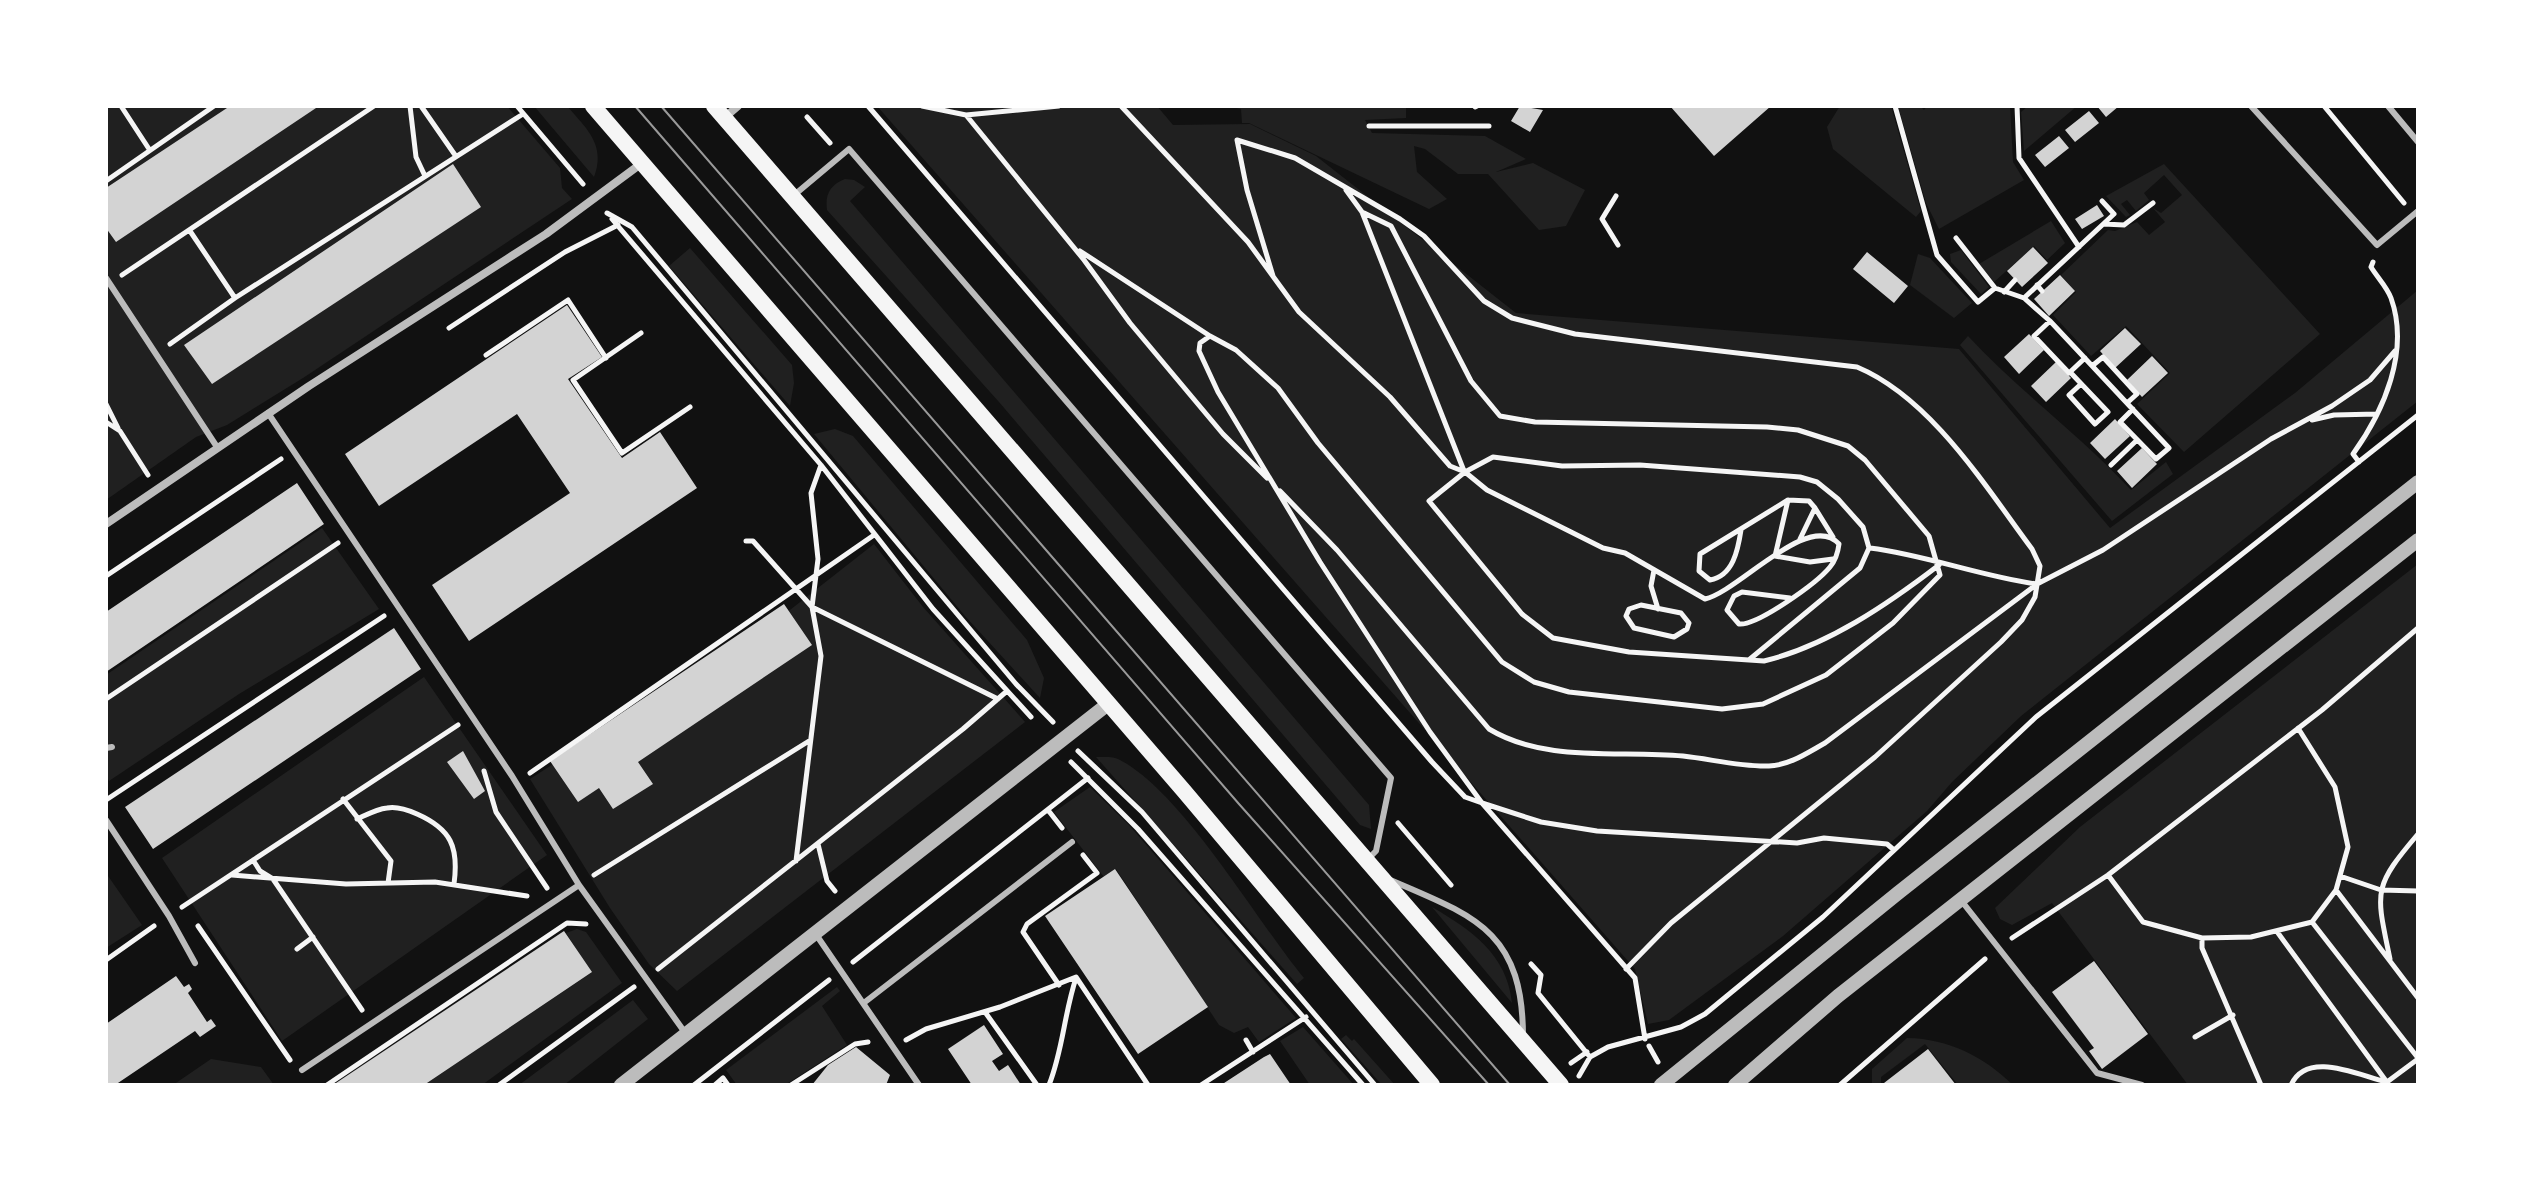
<svg xmlns="http://www.w3.org/2000/svg" width="2524" height="1191" font-family="'Fira Sans',sans-serif">
<style>
.green{fill:#202020}
.building{fill:#d3d3d3}
.lines{fill:none;stroke-linecap:round;stroke-linejoin:round}
.path{stroke:#f5f5f5;stroke-width:5}
.service{stroke:#bcbcbc;stroke-width:6}
.minor{stroke:#bcbcbc;stroke-width:8}
.tertiary{stroke:#bcbcbc;stroke-width:14}
.secondary{stroke:#f5f5f5;stroke-width:16}
.tram{stroke:#9a9a9a;stroke-width:2}
</style>
<rect width="100%" height="100%" fill="#111"/>
<!-- green -->
<path class="green" d="M106,106H507L560,168L562,188L572,199L303,378L227,425L196,437L106,500Z
M534,106H567C587,129 606,145 594,177Z
M877,106H1157L1173,125L1250,124L1316,156L1516,313L1959,349L2110,528L2295,393L2418,290V401L2021,716L1952,782L1927,811L1783,936L1669,1020L1648,1024L1635,969Z
M1227,106H1406V118L1365,120L1372,133L1485,136L1526,159L1496,172L1533,163L1585,190L1566,226L1539,230L1488,174H1458L1425,149L1414,146L1417,172L1447,199L1429,209L1249,123H1242L1241,109Z
M1840,106H1891L1921,211L1916,217L1833,149L1827,127Z
M1898,106H1920L1924,110L1927,106H2010L2013,162L2024,180L1939,229L1926,203Z
M2028,106H2077L2024,151L2021,112Z
M2164,164L2320,334L2184,452L2137,404L2170,373L2126,326L2091,356L2053,315L2076,292L2061,275L2108,230L2115,231L2137,222L2149,235L2165,222L2153,208L2161,213L2182,195L2164,175L2144,193L2149,200L2136,211L2127,200L2121,204L2130,215L2126,217L2106,196Z
M845,179L854,180L865,187L850,201L1369,805L1371,829L1360,825L999,402L827,210C825,194 830,185 845,179Z
M2051,221L2065,243L2047,260L2034,246L1994,282L1979,264Z
M690,248L792,365L794,383L790,406L669,266Z
M1961,250L1989,287L1981,294L1951,262L1950,254Z
M1918,254L1930,258L1972,303L1954,318L1910,285Z
M1968,336C2019,391 2080,435 2131,490L2166,462L2173,474L2112,521L1960,345Z
M835,429L853,436L1027,640L1044,678L1040,698L965,616L814,434Z
M322,528L379,609L239,694L109,781L106,776V675Z
M874,544L923,607L1025,722L677,991L649,964L610,908L530,779L781,617Z
M2418,564V1085H2188L2052,903L2012,925L2000,919L1995,908L2080,827Z
M424,677L547,855L282,1041L162,858Z
M1096,757C1104,757 1114,756 1120,760C1183,793 1256,920 1304,978L1297,984Z
M1090,787L1129,825L1296,1018L1259,1042L1248,1027L1234,1033L1219,1025L1116,869L1104,877L1054,812Z
M106,873L142,925L106,948Z
M1432,907C1471,930 1507,954 1512,1003Z
M577,929L586,932L622,983L482,1085H424L591,973L566,933Z
M837,987L840,991L822,1006L847,1045L785,1085H737L726,1070Z
M633,1000L648,1019L564,1085H519Z
M1303,1027L1354,1085H1310L1280,1041Z
M1346,1035L1352,1041L1354,1039L1395,1085H1382L1341,1039Z
M1907,1038C1949,1039 1983,1056 2013,1085H1958L1925,1044L1881,1077V1085H1872V1069Z
M211,1059L261,1067L274,1085H173Z"/>
<!-- building -->
<path class="building" d="M230,106H319L116,242L106,228V188Z
M1520,106L1543,110L1530,132L1511,121Z
M1670,106H1771L1714,156Z
M2097,106H2119L2106,117Z
M2089,111L2099,123L2075,142L2065,130Z
M2059,136L2069,148L2045,167L2035,155Z
M453,164L481,207L212,384L184,345Z
M2097,205L2104,216L2082,229L2075,219Z
M2033,247L2048,263L2022,287L2007,271Z
M1867,252L1908,286L1894,303L1853,269Z
M2060,275L2075,291L2049,316L2034,299Z
M567,305L602,357L568,379L622,458L660,432L697,488L469,641L432,585L570,493L517,414L379,506L345,454Z
M2125,328L2141,344L2115,368L2100,351Z
M2029,334L2044,350L2019,374L2004,357Z
M2152,356L2168,373L2142,397L2127,380Z
M2056,362L2071,378L2046,402L2031,386Z
M2115,419L2130,436L2105,459L2090,443Z
M2142,448L2157,464L2132,488L2117,471Z
M297,483L324,524L106,672V612Z
M784,604L812,645L638,762L653,784L613,809L599,788L578,802L550,761Z
M394,628L421,669L153,849L125,807Z
M463,751L485,791L474,799L447,762Z
M1115,869L1208,1007L1138,1054L1045,916Z
M564,931L592,972L424,1085H333Z
M2094,961L2148,1034L2102,1069L2089,1051L2094,1048L2052,992Z
M176,976L184,987L189,984L192,989L188,993L207,1022L211,1019L216,1026L200,1037L195,1031L115,1085H106V1024Z
M984,1025L1003,1054L992,1061L999,1071L1008,1065L1021,1085H972L948,1049Z
M856,1047L890,1075L886,1085H812L828,1065Z
M1928,1049L1956,1085H1885L1884,1083Z
M1270,1054L1291,1085H1221L1264,1057Z"/>
<g class="lines">
<!-- path -->
<path class="path" d="M121,106L149,149
M410,106L416,157L425,176
M421,106L455,155
M517,106L583,184
M868,106L1432,762L1465,797L1482,803L1635,978L1645,1039
M922,106L966,115
M1059,106L966,115L1084,260L1130,323L1223,434L1267,478
M1121,106L1248,242L1299,312L1390,397L1450,466L1465,472L1487,490L1603,548L1625,553L1705,599C1738,592 1809,510 1839,544C1838,552 1835,561 1830,567C1817,583 1757,626 1739,624L1727,610L1734,596L1742,592L1790,598
M1895,106L1937,255L1978,302L1995,288L2024,298L2050,321L2169,448L2156,459L2120,422L2133,409
M2017,106L2019,158L2079,247
M2324,106L2404,203
M1475,107L1477,106
M807,117L830,143
M1369,126H1489
M106,181L214,106
M1346,190L1362,212L1464,471
M1616,196L1602,219L1618,245
M1362,212L1391,226L1471,381L1500,416L1535,422L1767,427L1798,430L1848,446L1865,460L1929,536L1940,575L1893,623L1826,675L1763,704L1722,709L1569,692L1534,682L1502,662L1318,443L1278,388L1236,350L1210,336L1200,343L1199,351L1218,392L1320,562L1430,732L1482,803L1541,822L1597,831L1797,843L1824,838L1887,844L1894,850
M607,213L632,227L1016,684L1053,722
M612,219L821,465L933,609L1031,717
M2104,224L2124,225L2153,203
M190,231L235,298
M1956,238L1995,288
M1080,251L1210,336
M122,275L374,106
M1273,276L1247,190L1237,140L1295,158L1400,219L1424,236L1484,301L1512,318L1575,334L1857,367C1931,398 1985,486 2032,549L2040,566L2035,597L2022,620L2001,642L1875,757L1671,923L1626,969
M2037,285L2042,291
M2004,292L2015,280
M2024,298L2114,214L2102,201
M2050,321L2034,336L2069,373L2085,358
M449,328L565,252L618,225
M641,333L573,380L622,453L690,407
M170,344L235,298L523,114
M486,355L568,300L606,358
M2092,366L2103,357L2137,394L2127,403
M2070,372L2108,412L2095,424L2069,395L2081,384
M106,404L118,428
M2312,420L2334,415L2377,414
M106,422L120,431L148,475
M2359,462L2353,454C2384,411 2410,351 2391,298C2387,287 2377,277 2371,267L2373,262
M2111,465L2137,440
M1280,491L1337,550L1489,729C1545,763 1619,750 1683,756C1711,759 1740,767 1769,766C1790,765 1807,753 1825,743L2037,584L2103,550L2271,439L2332,406L2370,380L2395,351
M1788,500L1775,556L1810,562L1833,559
M1815,508L1833,537
M1741,530C1738,550 1733,576 1710,580L1699,571L1700,554L1788,500L1809,501L1815,508L1800,539
M746,541H753L812,607L998,699
M1870,548C1926,555 1980,576 2036,584
M1654,570L1651,586L1658,609
M106,576L281,459
M1641,605L1681,613L1689,623L1687,629L1674,637L1634,628L1626,616L1629,609Z
M1750,659L1860,568L1869,548L1863,527L1838,499L1817,482L1800,477L1640,465L1562,466L1493,457L1465,472L1429,501L1522,614L1553,638L1629,652L1764,661C1827,646 1888,604 1939,565
M106,699L338,543
M1078,751L1142,812L1375,1085
M1071,762L1138,829L1363,1085
M484,771L496,812L547,888
M530,773L874,535
M343,799L391,861L388,883
M106,800L384,616
M1048,810L1062,828
M357,819C366,815 377,809 387,808C397,806 408,810 417,814C451,829 459,847 454,884
M1398,823L1451,885
M818,844L827,881L835,891
M253,860L260,871L273,879L362,1010
M796,861L821,656L812,607L818,559L811,493L821,465
M232,875L346,884L435,882L527,896
M594,875L809,741
M2108,875L2143,922L2202,938L2251,937L2312,922L2336,890L2348,847L2335,787L2298,728
M2340,876L2381,890L2418,891
M2336,890L2418,998
M182,907L458,725
M2312,922L2418,1058
M198,926L290,1060
M2278,933L2389,1085
M2012,938L2108,875L2322,710L2418,628
M2202,938V948L2261,1085
M297,949L313,937
M2390,959C2376,891 2372,888 2418,834
M106,960L154,926
M853,962L1088,778
M1531,964L1541,975L1538,993L1590,1057
M658,969L963,729L1007,691
M1059,985L1023,932L1027,924L1097,873L1083,855
M985,1012L1037,1085
M2195,1037L2233,1015
M906,1040L926,1029L1000,1007L1076,977L1148,1085
M1246,1040L1253,1052
M1649,1046L1658,1062
M1571,1063L1587,1052
M1579,1076L1590,1057L1608,1047L1681,1027L1705,1014L1823,917L2036,717L2418,415
M327,1085L567,923L586,924
M499,1085L634,987
M694,1085L829,980
M715,1085L723,1078L728,1085
M791,1085L855,1044L868,1042
M1049,1085C1063,1050 1064,1014 1076,978
M1201,1085L1306,1017
M1840,1085L1985,959
M2291,1085C2307,1049 2360,1076 2387,1082L2418,1059"/>
<!-- service -->
<path class="service" d="M2251,106L2377,245L2418,211
M2388,106L2418,142
M793,196L849,149L1391,778L1376,851L1368,859
M106,278L217,447
M268,413L512,776L579,885L686,1034
M106,748L112,747
M106,820L169,916L195,963
M1388,879C1474,916 1523,930 1523,1037
M1960,899L2097,1073L2142,1085
M815,933L919,1085
M865,1002L1072,842
M302,1070L579,885"/>
<!-- minor -->
<path class="minor" d="M724,118L738,106
M106,524L309,386L546,234L642,163"/>
<!-- tertiary -->
<path class="tertiary" d="M621,1085L1108,704
M1661,1085L1898,893L2418,482
M1735,1085L1838,996L2418,540"/>
<!-- secondary -->
<path class="secondary" d="M593,106L1184,791L1432,1085
M714,106L1561,1085"/>
<!-- tram -->
<path class="tram" d="M635,106L1239,804L1489,1085
M661,106L1510,1085"/>
</g>
<!-- border -->
<rect width="2524" height="1191" fill="none" stroke="#ffffff" stroke-width="216"/>
</svg>
